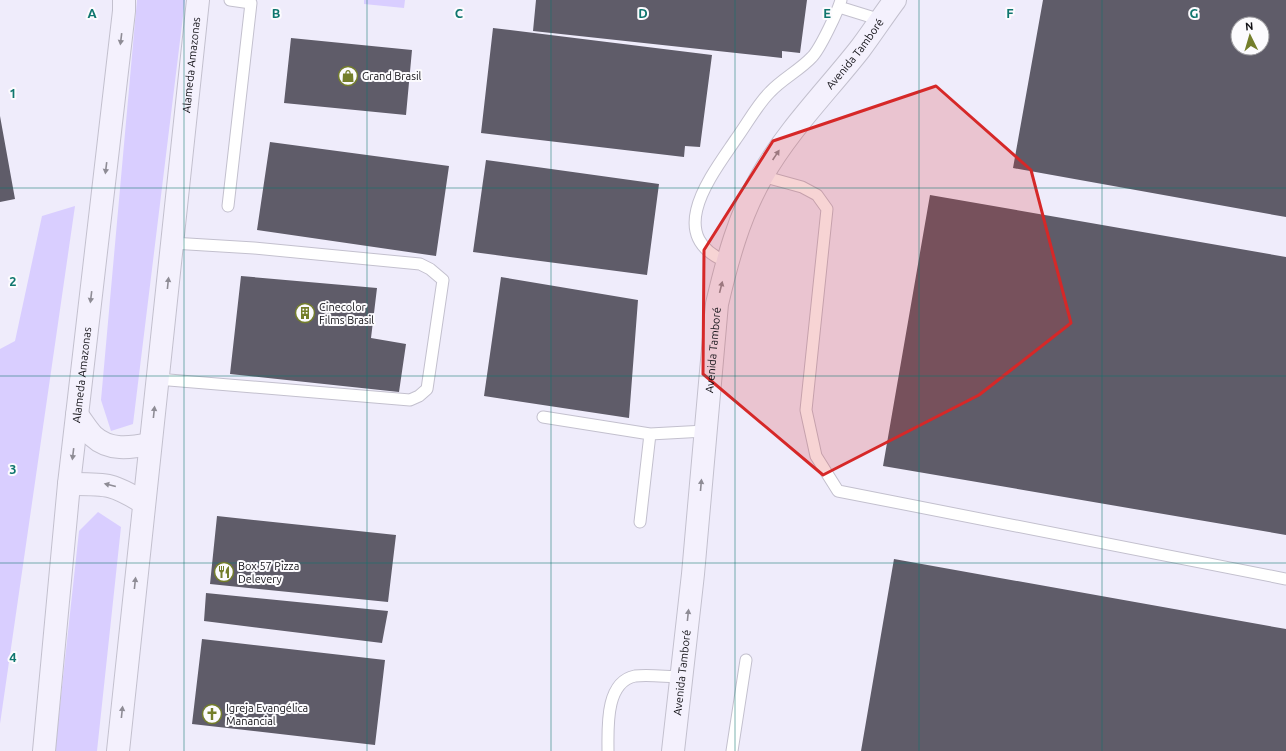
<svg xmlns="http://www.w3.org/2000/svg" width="1286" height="751" font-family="Ubuntu,sans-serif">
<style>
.green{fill:#d9ceff}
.building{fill:#5f5c69;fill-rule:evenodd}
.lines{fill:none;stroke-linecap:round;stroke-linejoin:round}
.lane-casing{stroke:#c3c0ce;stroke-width:13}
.secondary-casing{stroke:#c3c0ce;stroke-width:24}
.lane{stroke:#fff;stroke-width:11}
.secondary{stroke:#f4f1fd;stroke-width:22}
.oneway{fill:#8e8c95}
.marked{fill:#d62828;fill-opacity:0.2;stroke:#d62828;stroke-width:3;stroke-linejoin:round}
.grid{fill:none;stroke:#0f766e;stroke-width:1;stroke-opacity:0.55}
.labels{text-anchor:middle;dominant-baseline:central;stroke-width:4;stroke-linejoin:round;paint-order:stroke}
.street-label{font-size:11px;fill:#121116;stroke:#fcfbfe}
.poi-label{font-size:11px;fill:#121116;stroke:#fcfbfe;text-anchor:start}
.grid-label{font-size:13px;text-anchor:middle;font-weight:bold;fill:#0f766e;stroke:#fcfbfe;stroke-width:4;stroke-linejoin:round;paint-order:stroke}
</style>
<rect width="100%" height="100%" fill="#efecfb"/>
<!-- green -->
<path class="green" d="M137,0H185L133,424L111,431L101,400Z
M364,0H405L404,8L364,4Z
M75,206L0,724V349L15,341L42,216Z
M98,512L121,527L97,751H55L79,531Z"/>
<!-- building -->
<path class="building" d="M536,0H807L800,53L782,51V58L533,31Z
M1043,0H1286V217L1013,168ZM1238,24H1262V48H1238Z
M493,28L712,55L700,147L685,146L684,157L481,133Z
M291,38L412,50L406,115L284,103Z
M0,116L15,199L0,202Z
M270,142L449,166L436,256L257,230Z
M486,160L659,184L647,275L473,252Z
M930,195L1286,257V535L883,466Z
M241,276L377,288L371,338L406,344L399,392L230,374Z
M501,277L638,300L629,418L484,396Z
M217,516L396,535L388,602L210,584Z
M894,559L1286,629V751H861Z
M206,593L388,611L382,643L204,621Z
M202,639L385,660L375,745L192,724Z"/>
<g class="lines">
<defs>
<path id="lane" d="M839,7L881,20
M762,176L802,187L817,195L827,209L806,410L816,456L838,491L1286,579
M228,206L251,3L230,0
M727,262C663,236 711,176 736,139C747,124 757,105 770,92C782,79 800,70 812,57C820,49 838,11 841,0
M157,379L410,400L419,396L427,389L443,280L430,269L420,264L254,248L172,243
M543,417L650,434
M640,522L650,434L705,431
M608,751C608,728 605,682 635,676C649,674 667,677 681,677
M732,751L746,660"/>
<g id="secondary">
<path d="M77,415C82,421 87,430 93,436C109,451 130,448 150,444"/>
<path d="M69,484C107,484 112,483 144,503"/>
<path id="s1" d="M44,751L69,484L124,11V0"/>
<path id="s2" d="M118,751L198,0"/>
<path id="s3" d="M673,751L693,574L717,304C727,261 739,216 762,176C788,130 827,91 860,49C872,33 883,16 895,0"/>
</g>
</defs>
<!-- lane casing -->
<use href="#lane" class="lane-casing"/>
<!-- secondary casing -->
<use href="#secondary" class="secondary-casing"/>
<!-- lane -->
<use href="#lane" class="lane"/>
<!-- secondary -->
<use href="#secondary" class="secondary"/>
</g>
<!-- one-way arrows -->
<defs><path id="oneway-solid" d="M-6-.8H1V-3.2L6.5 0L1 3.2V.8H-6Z"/></defs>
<g class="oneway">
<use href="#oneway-solid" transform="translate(121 39) rotate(97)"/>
<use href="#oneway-solid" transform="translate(776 155) rotate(-56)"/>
<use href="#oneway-solid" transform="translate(106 168) rotate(97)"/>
<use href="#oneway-solid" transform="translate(168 283) rotate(-84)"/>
<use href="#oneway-solid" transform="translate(721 287) rotate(-76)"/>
<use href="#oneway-solid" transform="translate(91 297) rotate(97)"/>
<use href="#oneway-solid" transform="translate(154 412) rotate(-84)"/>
<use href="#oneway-solid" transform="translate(73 454) rotate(97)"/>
<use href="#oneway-solid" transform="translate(110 485) rotate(-166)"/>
<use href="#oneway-solid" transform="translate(701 485) rotate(-85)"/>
<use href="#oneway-solid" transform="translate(135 583) rotate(-84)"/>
<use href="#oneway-solid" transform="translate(688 615) rotate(-84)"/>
<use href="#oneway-solid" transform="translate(122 712) rotate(-84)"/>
</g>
<!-- marked area -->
<path class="marked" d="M936,86L1031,170L1071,323L979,395L823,475L703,374L704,250L773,141Z"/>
<!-- grid -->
<path class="grid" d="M184,0V751M367,0V751M551,0V751M735,0V751M919,0V751M1102,0V751M0,188H1286M0,376H1286M0,563H1286"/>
<!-- icons -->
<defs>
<symbol id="shop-ring" viewBox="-11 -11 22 22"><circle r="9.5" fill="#fcfbfe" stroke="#747e2b" stroke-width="1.5"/><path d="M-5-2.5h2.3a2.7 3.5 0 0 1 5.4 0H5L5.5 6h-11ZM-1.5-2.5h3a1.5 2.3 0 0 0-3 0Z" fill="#747e2b"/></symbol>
<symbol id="building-ring" viewBox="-11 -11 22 22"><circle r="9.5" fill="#fcfbfe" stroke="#747e2b" stroke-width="1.5"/><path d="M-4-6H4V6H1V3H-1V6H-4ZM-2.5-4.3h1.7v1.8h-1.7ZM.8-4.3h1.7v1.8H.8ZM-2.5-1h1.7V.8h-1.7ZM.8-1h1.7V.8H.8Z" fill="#747e2b"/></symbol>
<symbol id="restaurant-ring" viewBox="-11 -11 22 22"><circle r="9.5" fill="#fcfbfe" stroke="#747e2b" stroke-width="1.5"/><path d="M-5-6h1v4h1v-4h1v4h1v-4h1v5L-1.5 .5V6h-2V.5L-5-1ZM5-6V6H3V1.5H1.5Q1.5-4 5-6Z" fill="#747e2b"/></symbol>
<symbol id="church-ring" viewBox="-11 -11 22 22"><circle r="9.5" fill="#fcfbfe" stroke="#747e2b" stroke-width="1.5"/><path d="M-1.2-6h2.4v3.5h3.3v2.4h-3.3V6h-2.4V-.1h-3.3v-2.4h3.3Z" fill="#747e2b"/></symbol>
</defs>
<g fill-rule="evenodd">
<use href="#shop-ring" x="337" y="65" width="22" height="22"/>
<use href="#building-ring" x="294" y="302" width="22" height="22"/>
<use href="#restaurant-ring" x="213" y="561" width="22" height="22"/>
<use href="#church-ring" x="201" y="703" width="22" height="22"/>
</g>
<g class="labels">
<!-- street labels -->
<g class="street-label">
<text stroke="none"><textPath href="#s3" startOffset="739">Avenida Tamboré</textPath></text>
<text stroke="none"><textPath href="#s2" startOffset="690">Alameda Amazonas</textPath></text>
<text stroke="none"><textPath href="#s3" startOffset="403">Avenida Tamboré</textPath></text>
<text stroke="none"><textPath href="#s1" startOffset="378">Alameda Amazonas</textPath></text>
<text stroke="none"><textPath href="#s3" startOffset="79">Avenida Tamboré</textPath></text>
</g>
<!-- poi labels -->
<g class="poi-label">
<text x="362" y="76">Grand Brasil</text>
<text x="319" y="307">Cinecolor<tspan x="319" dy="13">Films Brasil</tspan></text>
<text x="238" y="566">Box 57 Pizza<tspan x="238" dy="13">Delevery</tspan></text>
<text x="226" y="708">Igreja Evangélica<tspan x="226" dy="13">Manancial</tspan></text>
</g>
</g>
<g class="grid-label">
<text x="92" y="18">A</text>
<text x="276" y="18">B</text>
<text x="459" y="18">C</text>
<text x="643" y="18">D</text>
<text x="827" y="18">E</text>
<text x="1010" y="18">F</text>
<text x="1194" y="18">G</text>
<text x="13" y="98">1</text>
<text x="13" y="286">2</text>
<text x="13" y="474">3</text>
<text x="13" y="662">4</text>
</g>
<!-- north arrow -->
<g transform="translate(1250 36) rotate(355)"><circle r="19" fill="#fcfbfe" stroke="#9e9da1"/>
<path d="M0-3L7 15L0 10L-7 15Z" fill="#747e2b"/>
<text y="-6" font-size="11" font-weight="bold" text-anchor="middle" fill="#121116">N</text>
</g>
</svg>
